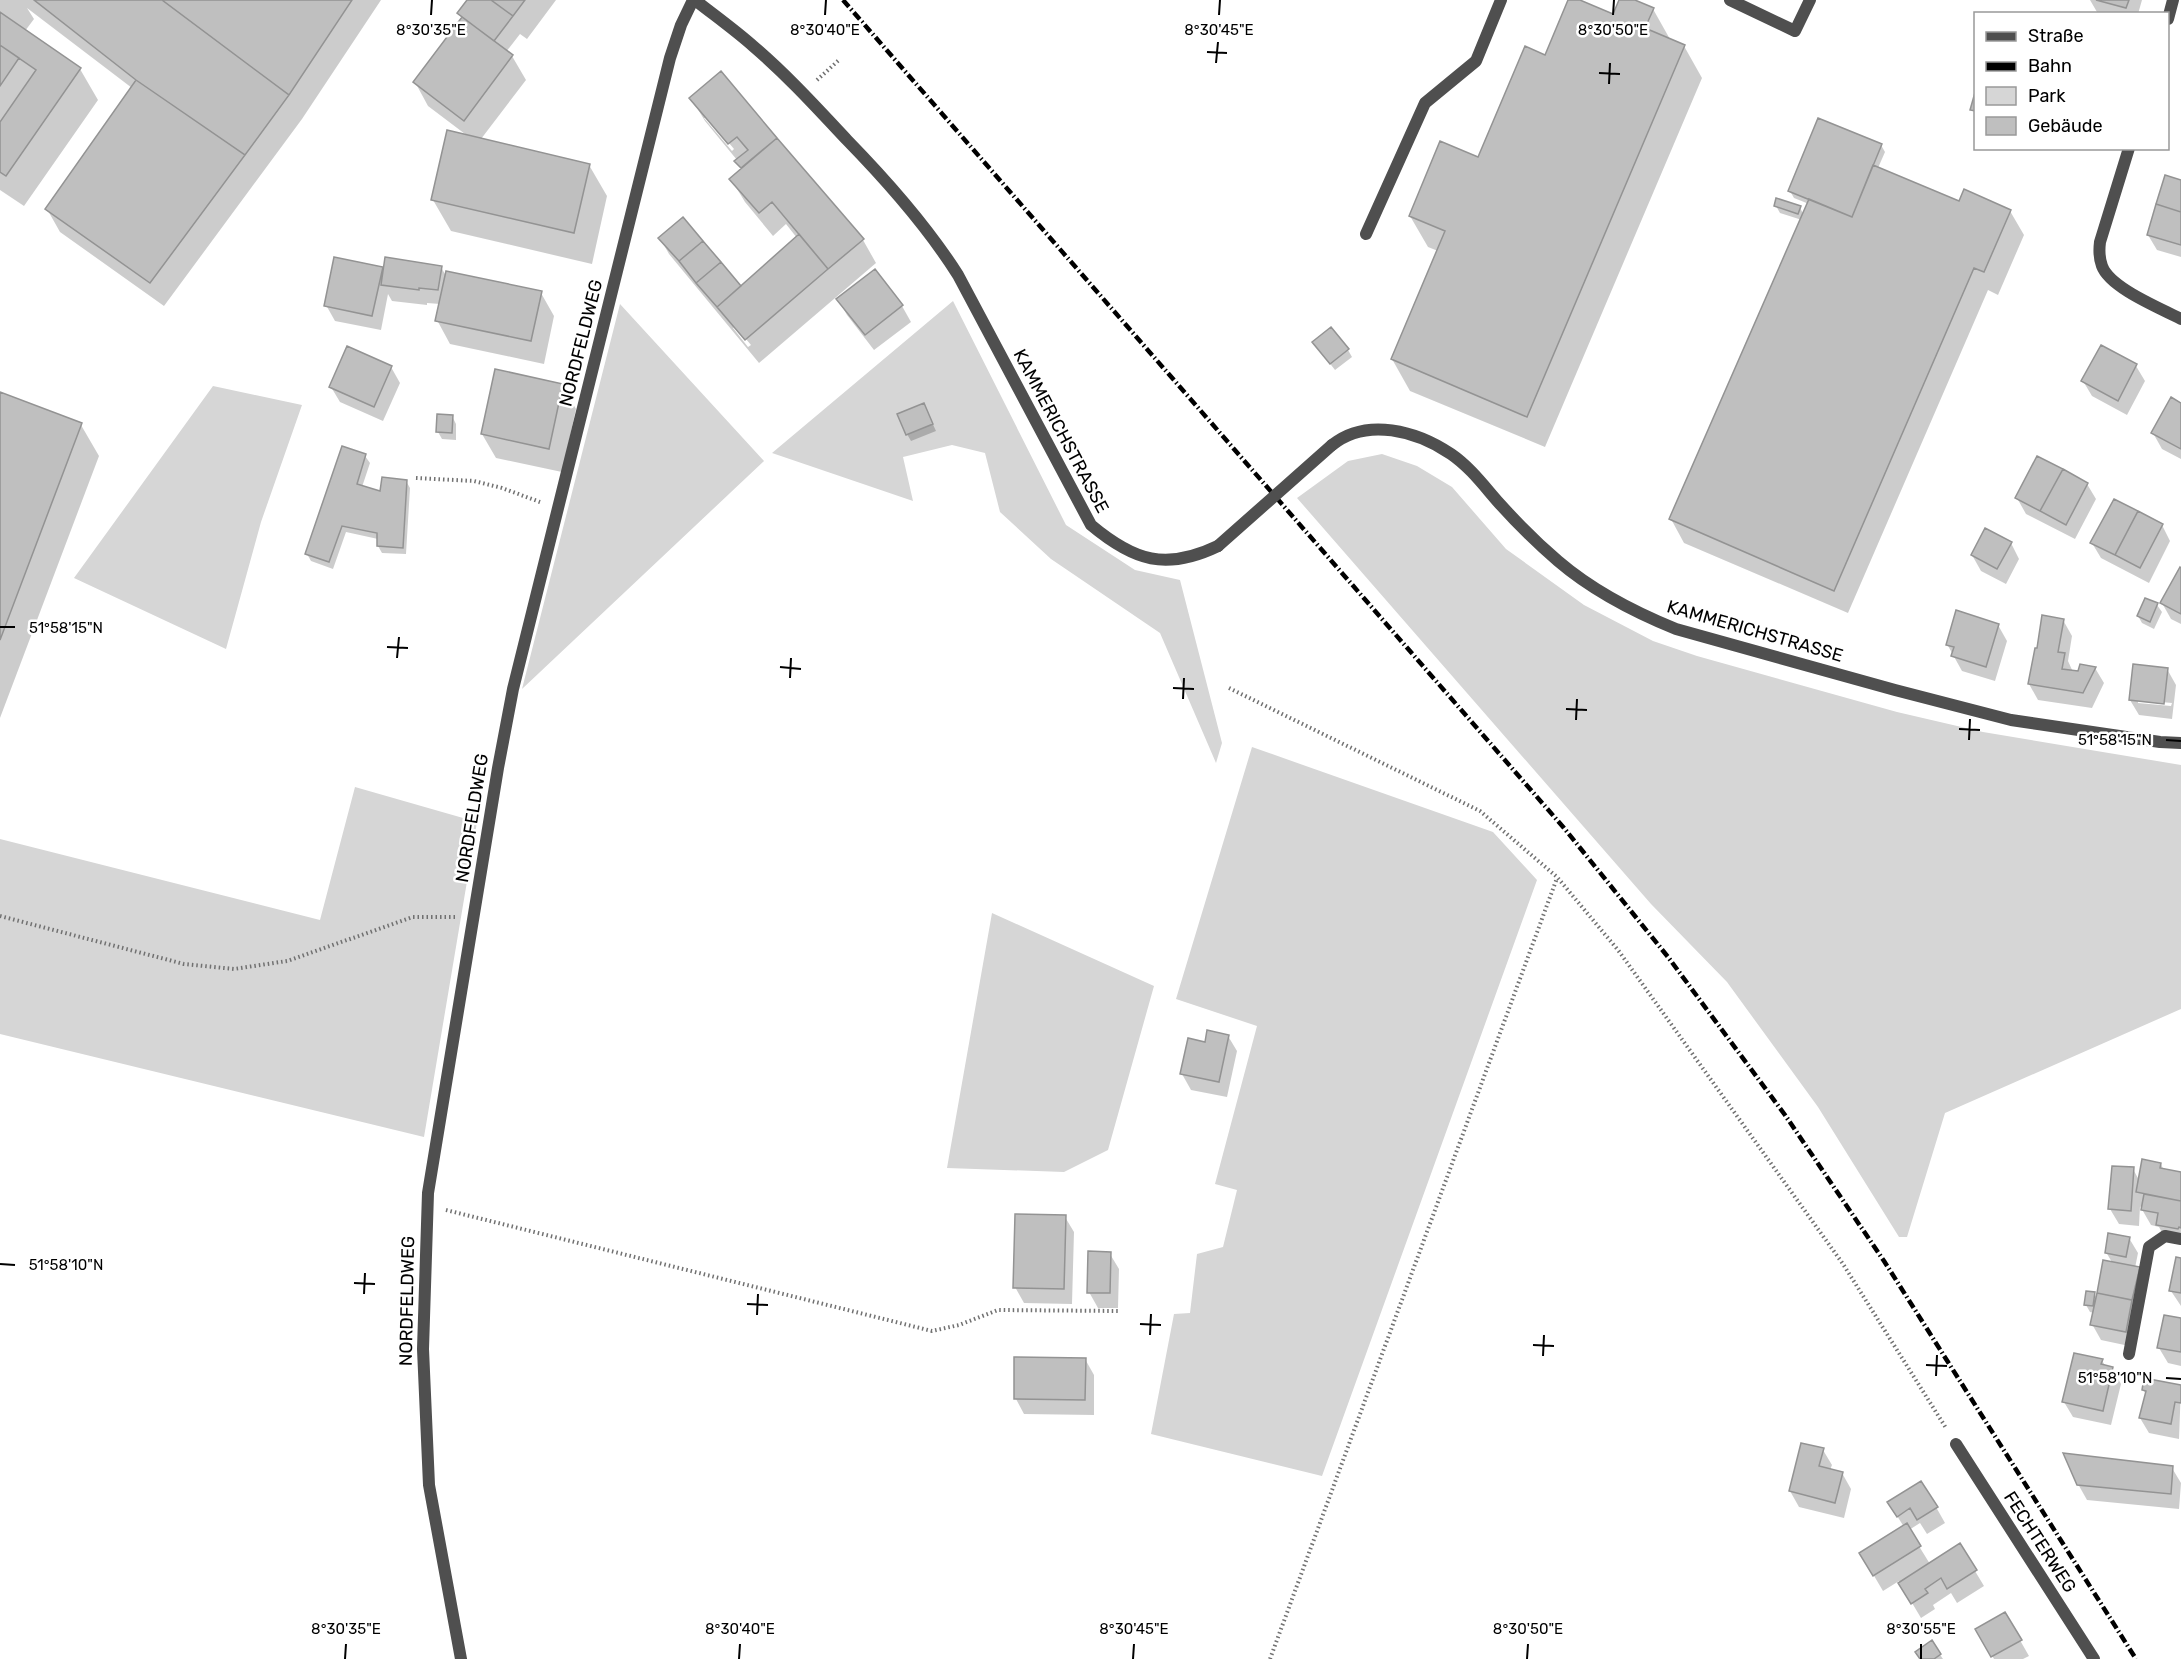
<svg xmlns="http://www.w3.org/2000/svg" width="2181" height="1659" font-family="Rubik,sans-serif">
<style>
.green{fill:#d6d6d6}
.shadow{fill:#0003;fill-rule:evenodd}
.building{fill:#bfbfbf;stroke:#939393;stroke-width:1.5}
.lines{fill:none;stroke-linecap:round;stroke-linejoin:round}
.path{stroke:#717171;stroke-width:4;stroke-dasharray:1.5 3;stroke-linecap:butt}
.lane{stroke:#4f4f4f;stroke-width:12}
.street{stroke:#4f4f4f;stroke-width:12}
.rail{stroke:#000;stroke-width:4.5;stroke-dasharray:9 3 1.5 3;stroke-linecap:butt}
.street-bridge{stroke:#4f4f4f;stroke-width:12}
.ticks{fill:none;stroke:#000;stroke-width:2}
.labels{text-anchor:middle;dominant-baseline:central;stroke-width:5;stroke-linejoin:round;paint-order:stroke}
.street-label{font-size:18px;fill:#000;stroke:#fff}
.ticks-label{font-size:15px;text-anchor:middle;fill:#000;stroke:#fff;stroke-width:5;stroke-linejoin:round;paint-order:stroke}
</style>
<rect width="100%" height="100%" fill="#fff"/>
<!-- green -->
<path class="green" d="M953,301L1066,525L1135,570L1180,580L1222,743L1216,763L1160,633L1051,559L1000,512L985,453L952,445L903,457L913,501L772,453Z
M620,304L764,461L522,689Z
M213,386L302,405L261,522L226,649L74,578Z
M1382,454L1417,466L1452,487L1506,549L1584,605L1653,641L1697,656L1897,712L1983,732L2181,765V1009L1945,1113L1907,1237H1899L1818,1107L1727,982L1651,904L1297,498L1348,461Z
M1252,747L1493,832L1537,880L1322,1476L1151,1434L1174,1314L1190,1313L1197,1254L1223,1247L1237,1190L1215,1184L1257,1026L1176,999Z
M355,787L477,822L424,1137L0,1034V839L320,920Z
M992,913L1154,986L1108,1150L1064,1172L947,1168Z"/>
<!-- shadow -->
<path class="shadow" d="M0,0H381L302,119L164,306L60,232L47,209L132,88L27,8L34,19L25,31L80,69L98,100L24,206L0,190Z
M468,0H556L527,39L520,34L506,52L512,56L526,80L481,139L589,165L607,196L592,264L451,231L433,200L469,137L428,106L415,82L462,19L459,13Z
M1570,0H1576L1614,16L1620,0H1631L1653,9L1671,41L1684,46L1702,78L1545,447L1410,391L1392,359L1438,251L1428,247L1410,216L1478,159L1546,57Z
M2090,0H2142L2138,14H2101L2097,12Z
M721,73L863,240L876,263L759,363L669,254L660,238L741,288L797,238L786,224L773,236L745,202L731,179L741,170L737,160L705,121L691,98ZM704,118H708L734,149L732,151ZM735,326L751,345L748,347L733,328Z
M1881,145L1885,152L1878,168L1959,203L2010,211L2024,235L1998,295L1988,290L1848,613L1684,543L1671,519L1802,220L1780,213L1776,206L1800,208L1804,215L1809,204L1794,198L1790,191Z
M2181,181V257L2157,250L2148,235Z
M441,267L446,276L541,293L554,316L544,364L450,344L437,320L440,304L427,303V305L392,301L388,294L381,330L335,321L326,305L382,268L385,273Z
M874,271L902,306L911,322L874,350L847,315L838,299Z
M1314,343L1348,350L1352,357L1335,370Z
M2136,366L2145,381L2127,415L2092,396L2083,381Z
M391,367L400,383L383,421L340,402L331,387Z
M562,385L576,409L562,472L496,458L482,434Z
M0,394L81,425L99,456L0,718Z
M924,405L936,431L911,441L907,434Z
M2181,405V459L2162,449L2153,433Z
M452,416L456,424V440L442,439L438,432Z
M365,456L370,463L362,487L381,493L406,481L410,488L406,554L382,553L378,546V539L346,532L333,569L311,561L307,554Z
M2087,484L2096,499L2075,539L2026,514L2017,498Z
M2162,525L2170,541L2149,583L2101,558L2092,543Z
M2011,543L2019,559L2006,584L1981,571L1972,555Z
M2181,569V624L2171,619L2162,603Z
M2146,600L2157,605L2162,612L2154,629L2142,623L2138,616Z
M2063,620L2072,636L2068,661L2073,672L2079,673L2095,668L2104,683L2092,708L2038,700L2029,684Z
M1998,625L2007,641L1995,681L1962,671L1947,644Z
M2167,669L2176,685L2172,719L2139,715L2130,700ZM2138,700L2172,703L2171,706L2138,703Z
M1228,1036L1237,1051L1227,1097L1191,1090L1182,1074Z
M2161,1164L2164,1171L2181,1174V1242L2166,1240L2159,1227L2151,1225L2140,1206L2139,1226L2119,1224L2110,1209L2133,1169L2139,1180Z
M1065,1217L1074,1232L1072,1304L1024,1303L1015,1287Z
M2129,1238L2138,1253L2135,1268L2139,1269L2134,1347L2101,1340L2092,1324L2094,1313L2090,1312L2086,1305L2094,1294L2097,1298L2113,1264L2106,1252Z
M1110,1254L1119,1269L1118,1308H1098L1089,1292Z
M2181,1260V1306L2171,1291Z
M2181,1320V1366L2168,1363L2159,1348Z
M1085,1359L1094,1375V1415L1024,1414L1016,1399Z
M2102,1360L2105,1366L2112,1368L2121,1384L2111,1425L2073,1417L2064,1402Z
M2181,1386L2179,1439L2149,1433L2140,1418L2147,1395L2143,1390Z
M1823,1450L1832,1465L1830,1470L1842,1473L1851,1489L1844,1518L1799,1507L1790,1491Z
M2172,1468L2181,1483L2179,1509L2087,1500L2078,1484Z
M1889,1503L1936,1507L1945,1523L1927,1534L1920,1523L1909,1530L1930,1564L1975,1571L1984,1586L1957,1603L1951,1593L1933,1605L1935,1609L1921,1618L1899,1581L1883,1591L1870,1569L1904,1527Z
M2005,1614L2029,1656L2023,1659H1994L1977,1629Z
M1932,1643L1943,1659H1922Z"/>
<!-- building -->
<path class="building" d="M34,0H162L289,95L245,155L136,80Z
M162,0H352L289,95Z
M467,0H491L513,16L494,41L457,13Z
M491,0H525L513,16Z
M1568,0H1580L1613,14L1619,0H1635L1654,8L1645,28L1685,45L1527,417L1391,359L1445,231L1409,216L1440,141L1478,157L1525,46L1545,55Z
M2096,0H2129L2126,8Z
M0,12L81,68L6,176L0,172V122L36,70L0,45Z
M462,17L513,55L464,121L413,82Z
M0,45L19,58L0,86Z
M721,71L777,138L741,168L734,161L748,150L737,137L728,144L689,98Z
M136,80L245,155L150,283L45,209Z
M1976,89V111L1970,110Z
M1818,118L1882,144L1852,217L1788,191Z
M447,130L590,164L574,233L431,200Z
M777,138L864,239L828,269L772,202L759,213L729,179Z
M1873,165L1959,201L1964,189L2011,210L1984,272L1974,268L1834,591L1669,519L1809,199L1852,217Z
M2165,175L2181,180V212L2156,204Z
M1776,198L1801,206L1798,214L1774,206Z
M2156,204L2181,212V245L2147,235Z
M683,217L703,241L679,261L658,238Z
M799,234L828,269L745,340L717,307Z
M703,241L721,262L696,283L679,261Z
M334,257L383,267L372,316L324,306Z
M385,257L442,266L438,290L419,288V290L381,285Z
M721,262L741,286L717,307L696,283Z
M875,269L903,305L865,335L836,299Z
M446,271L542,291L531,341L435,321Z
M1331,327L1349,349L1330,364L1312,342Z
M2101,345L2137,364L2118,401L2081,381Z
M347,346L392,366L374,407L329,387Z
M495,369L563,384L549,449L481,434Z
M0,392L82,423L0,640Z
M2171,397L2181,403V449L2151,433Z
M924,403L933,424L906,435L897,414Z
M437,414L453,415L452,433L436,432Z
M342,446L366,454L357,484L380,491L382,477L407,480L403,548L377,546V533L342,526L329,562L305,554Z
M2037,456L2063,469L2040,511L2015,498Z
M2063,469L2088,483L2066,525L2040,511Z
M2114,499L2138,511L2115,555L2090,543Z
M2138,511L2163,524L2140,568L2115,555Z
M1985,528L2012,542L1997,569L1971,555Z
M2180,567L2181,568V614L2160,603Z
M2145,598L2158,603L2150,622L2137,616Z
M1956,610L1999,624L1986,667L1951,656L1954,647L1946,645Z
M2042,615L2064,619L2058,652L2065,653L2062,669L2078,671L2080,664L2096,667L2083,693L2028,684L2035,648H2037Z
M2133,664L2168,668L2164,704L2129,700Z
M1207,1030L1229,1035L1219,1082L1180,1074L1188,1038L1205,1042Z
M2142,1159L2161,1163L2160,1168L2181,1172V1201L2136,1192Z
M2112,1166L2134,1167L2131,1211L2108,1209Z
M2144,1194L2181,1201V1228L2179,1227L2178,1229L2156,1225L2158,1213L2141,1210Z
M1015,1214L1066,1215L1064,1289L1013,1288Z
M2108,1233L2130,1237L2126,1257L2105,1253Z
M1088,1251L1111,1252L1110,1293H1087Z
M2176,1257L2181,1258V1293L2169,1291Z
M2103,1260L2140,1267L2132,1300L2097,1293Z
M2086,1291L2095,1292L2093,1306L2084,1305Z
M2097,1293L2132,1300L2126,1332L2090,1325Z
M2164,1315L2181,1318V1352L2157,1348Z
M2074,1353L2103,1359L2101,1364L2113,1367L2103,1411L2062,1402Z
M1014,1357L1086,1358L1085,1400L1014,1399Z
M2144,1378L2181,1385V1403L2175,1402L2171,1424L2139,1418L2146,1391L2142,1390Z
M1801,1443L1824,1448L1819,1466L1843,1472L1835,1503L1789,1491Z
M2063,1453L2173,1466L2171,1494L2077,1485Z
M1921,1481L1938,1507L1917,1520L1910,1508L1897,1517L1887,1502Z
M1907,1523L1921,1546L1873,1576L1859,1553Z
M1960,1543L1977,1570L1947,1589L1941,1578L1925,1589L1928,1593L1911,1604L1898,1583Z
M2005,1612L2022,1640L1991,1657L1975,1629Z
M1932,1640L1941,1654L1934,1659H1920L1915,1652Z"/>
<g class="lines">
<!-- path -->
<path class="path" d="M817,80L839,60
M416,478L474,481L502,488L540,502
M1229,688L1480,811L1557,877L1618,950L1843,1264L1946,1428
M0,916L184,964L234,969L287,961L413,917H455
M446,1210L932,1331L959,1325L998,1310L1119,1311
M1270,1659L1557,878"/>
<!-- lane -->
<path class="lane" d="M1730,0L1795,31L1810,0
M1366,234L1425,103L1476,61L1501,0
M2129,1354L2149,1247L2165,1236L2181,1239"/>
<!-- street -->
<path class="street" d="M695,0C714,15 735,30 753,46C787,75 817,108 847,140C888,182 927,226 958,275L1091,525C1134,561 1166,571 1218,546
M2168,19L2173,0
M2129,148L2100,242C2099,250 2099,258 2102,266C2110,288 2160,308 2181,319
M1332,445C1367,417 1417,431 1451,454C1470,467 1484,486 1499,503C1517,523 1537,543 1558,561C1593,591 1634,612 1676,629L1895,690L2011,720L2160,742L2181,743
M1956,1444L2094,1659
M461,1659L429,1485L423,1349L428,1193L498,768L513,689L670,58L681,25L693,0"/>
<!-- rail -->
<path class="rail" d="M843,0L1564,828L1668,957L1785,1115L1884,1261L2136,1659"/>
<!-- street-bridge -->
<path class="street-bridge" d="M1218,546L1332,445"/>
</g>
<!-- ticks -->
<path class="ticks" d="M431,15L432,0M825,15L826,0M1219,15L1220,0M1613,15L1614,0M1207,52L1227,53M1216,63L1218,42M1599,73L1620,74M1609,84L1610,63M0,627H15M387,647L408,648M397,658L399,637M780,667L801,669M790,678L791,658M1173,688L1194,689M1183,699L1184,678M1566,709L1587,710M1576,720L1577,699M1959,729L1980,730M1969,740L1970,719M2166,740L2181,741M0,1264L15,1265M354,1283L375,1284M364,1294L365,1273M747,1304L768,1305M757,1315L758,1294M1140,1324L1161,1325M1150,1335L1151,1314M1533,1345L1554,1346M1543,1356L1544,1335M1926,1365L1947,1366M1936,1376L1937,1355M2166,1378L2181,1379M345,1659L346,1644M739,1659L740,1644M1133,1659L1134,1644M1527,1659L1528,1644M1921,1659V1644"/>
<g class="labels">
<!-- street labels -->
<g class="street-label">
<text transform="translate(581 343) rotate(-76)">NORDFELDWEG</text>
<text transform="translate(1061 431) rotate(62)">KAMMERICHSTRASSE</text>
<text transform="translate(1755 631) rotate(16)">KAMMERICHSTRASSE</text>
<text transform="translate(472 818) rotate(-81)">NORDFELDWEG</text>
<text transform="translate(407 1301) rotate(-89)">NORDFELDWEG</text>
<text transform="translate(2040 1542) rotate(57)">FECHTERWEG</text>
</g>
</g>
<g class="ticks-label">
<text x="431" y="35">8°30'35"E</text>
<text x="825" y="35">8°30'40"E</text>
<text x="1219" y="35">8°30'45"E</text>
<text x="1613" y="35">8°30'50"E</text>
<text x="66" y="633">51°58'15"N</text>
<text x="2115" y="745">51°58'15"N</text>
<text x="66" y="1270">51°58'10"N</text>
<text x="2115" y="1383">51°58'10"N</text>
<text x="346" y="1634">8°30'35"E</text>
<text x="740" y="1634">8°30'40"E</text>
<text x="1134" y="1634">8°30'45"E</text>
<text x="1528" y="1634">8°30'50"E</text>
<text x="1921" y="1634">8°30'55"E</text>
</g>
<!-- legend -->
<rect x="1974" y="12" width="195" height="138" fill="#ffffff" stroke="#999999" stroke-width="1.5"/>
<rect x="1986" y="32" width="30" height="9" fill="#4f4f4f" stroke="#999999" stroke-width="1.5"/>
<text x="2028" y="42" font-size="18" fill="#000000">Straße</text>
<rect x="1986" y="62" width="30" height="9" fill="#000000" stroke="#999999" stroke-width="1.5"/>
<text x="2028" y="72" font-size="18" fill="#000000">Bahn</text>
<rect x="1986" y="87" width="30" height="18" fill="#d6d6d6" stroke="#999999" stroke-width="1.5"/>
<text x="2028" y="102" font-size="18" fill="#000000">Park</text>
<rect x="1986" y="117" width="30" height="18" fill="#bfbfbf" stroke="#999999" stroke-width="1.5"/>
<text x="2028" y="132" font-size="18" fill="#000000">Gebäude</text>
</svg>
